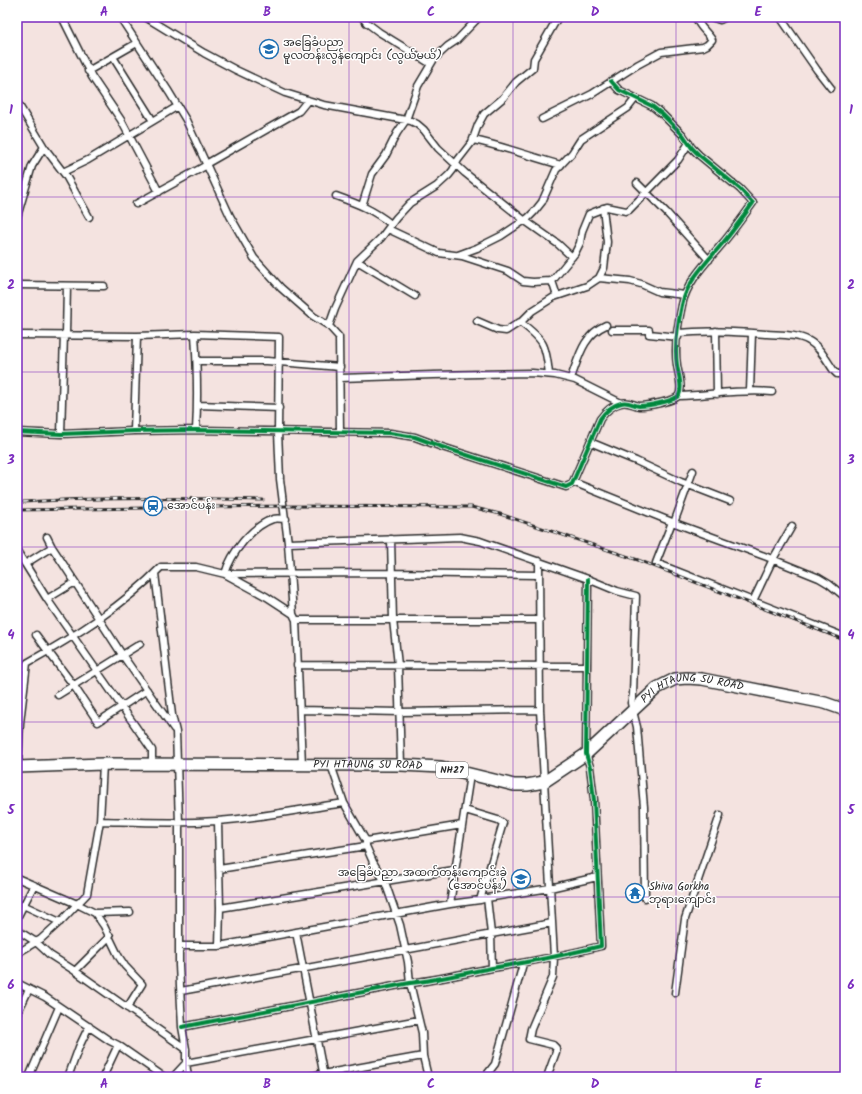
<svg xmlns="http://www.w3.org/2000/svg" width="862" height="1094" font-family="Kalam,'Noto Sans Myanmar',sans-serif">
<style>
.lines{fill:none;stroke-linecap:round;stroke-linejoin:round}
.street-casing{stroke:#2b2b2b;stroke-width:9}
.highway-casing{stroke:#2b2b2b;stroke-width:14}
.street{stroke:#fff;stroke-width:6}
.highway{stroke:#fff;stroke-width:11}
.rail-casing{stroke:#2b2b2b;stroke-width:3}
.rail{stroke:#fff;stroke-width:1.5;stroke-dasharray:4.5;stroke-linecap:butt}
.cycleway-casing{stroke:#fff;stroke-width:6}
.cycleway{stroke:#00873e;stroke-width:4}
.grid{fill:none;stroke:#7b2cbf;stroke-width:1;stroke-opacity:0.55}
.labels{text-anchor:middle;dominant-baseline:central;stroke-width:3;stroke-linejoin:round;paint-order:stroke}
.shield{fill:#fff;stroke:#6b6b6b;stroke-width:1}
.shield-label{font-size:10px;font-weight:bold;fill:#2b2b2b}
.poi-label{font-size:11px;fill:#2b2b2b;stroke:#fff;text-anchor:start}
.street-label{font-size:11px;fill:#2b2b2b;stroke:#fff}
.neatline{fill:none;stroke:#7b2cbf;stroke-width:1.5}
.grid-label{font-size:13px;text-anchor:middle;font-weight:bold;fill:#7b2cbf}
</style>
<rect width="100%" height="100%" fill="#f4e3e0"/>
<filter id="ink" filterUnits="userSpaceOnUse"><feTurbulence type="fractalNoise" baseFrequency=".025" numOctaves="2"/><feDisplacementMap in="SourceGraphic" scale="8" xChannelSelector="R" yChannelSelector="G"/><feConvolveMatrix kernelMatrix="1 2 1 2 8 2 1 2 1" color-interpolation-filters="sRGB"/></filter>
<g filter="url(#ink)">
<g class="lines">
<defs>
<path id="street" d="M62,17L92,77L121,120L159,192
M120,17L169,92L186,120L230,216L254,258L281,288L313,316L329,326L339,337L340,432
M145,17L204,53L236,70L285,93L324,105L411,121L417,124L424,130L438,148L465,173L524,220L558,244L572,257
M362,17L367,23L379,32L431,64
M711,17L720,20L726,17
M780,17L817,70L831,88
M113,57L153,121
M88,71L137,43
M17,102L44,147L66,176L89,217
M542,119L592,94L637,65L661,52L703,47L707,45L712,40C707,32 698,26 696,17
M473,140C503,146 531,157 561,165
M206,164L299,111L308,100
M63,172L88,160L178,106
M637,183L666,212L709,260
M336,196C358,204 372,209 391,224
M136,204L207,165
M362,206L372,174L386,155L397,133L406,120L418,86L434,59L448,46L457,40L479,17
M17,217L32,166L44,147
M388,229L439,253L462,256L508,271L523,281L533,282L550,281L553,280L575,253L580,243L582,231L589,214L607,207L626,211L629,210L678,160L689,143
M458,255L477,248L501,236L528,218L534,212L542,202L556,170L572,153L581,139L628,108L635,99
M357,261L415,296
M599,278L630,281L641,284L659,292L685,295
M552,281L557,296
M17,285L104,286
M477,321L498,330L506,331L520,322C544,340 546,344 549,374
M521,322L532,311L554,297L587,286L599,278L604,268L607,242L603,208
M329,326L335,309L357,261L381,238L396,218L410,203L437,186L449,175L453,170L458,160L472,142L478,125L484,114L503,98L516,82L533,68L534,59L558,17
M612,330H649V334L678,337
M716,331L717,394
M678,333C709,330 736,332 767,334C780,335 797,334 809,341C820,347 827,361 834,371L837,374H845
M66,334L67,286
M195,334L279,337L278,432L280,479L288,543L293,614L296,620L302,765
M17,335L137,336L195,334C197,366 198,398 196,430
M197,361H267L340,367
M340,378L433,375L532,373L555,375L575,380L621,403
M571,378C579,357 583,335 606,325
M750,391L752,333
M679,396C710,395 741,389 772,392
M198,405L279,408
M134,431L137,336
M17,432L61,434L134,431L196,430L390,433L415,437L442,447L566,487L572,484L600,419C605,412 613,405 621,403C628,401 633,405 639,406C647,406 676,401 679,395C683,387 678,373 677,365C674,346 678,323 682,305C687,281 706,263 722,244C733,231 743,217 753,203L740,189L699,155L692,148L683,135L662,114L652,106L619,90L611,81
M61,434L64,334
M590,442L636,461L681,482L730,501
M573,482L672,522L656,563L845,637
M286,519C282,519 277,518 273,519C252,526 231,553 225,574L392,573L539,575
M672,522L767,557L819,578L829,584L845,597
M674,523L693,471
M47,537L52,547L75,582L123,656L174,729
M391,539L393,620L398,665L401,765
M288,543L460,537L480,541L588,579L617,591L636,596L633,695L631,703L637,727L644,807L645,898
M17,551L47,599L152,750V765
M539,561L540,710L554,957L553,977L531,1029L529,1039L553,1045L556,1048V1052L547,1077
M25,564L52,547
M155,573L172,715L176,732L179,823V965L182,1027L186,1049V1063L188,1077
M47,599L75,582
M753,601L773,559L792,526
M296,620H540
M36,635L74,686L98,722L147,690
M297,665L586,666
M58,695L140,644
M300,710L400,712L540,710
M331,765L344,803L366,841V846L373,862L385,882L400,925L408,962L410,983L422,1033L423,1056L428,1077
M18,767L20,723L27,663C75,636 123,606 161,567H196L225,574L267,597L293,614
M465,810L498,820L503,823L480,900
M100,821C139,822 178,824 217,821C259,818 302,809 344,803
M218,821L220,908L219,946
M366,841L462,825
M219,869L366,846
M17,878L77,904L95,913L130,912
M487,898L491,934L492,968
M450,904L470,775
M23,905L60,922
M220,908L454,870
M95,913L104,926L119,957L125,966L142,984L127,1008
M17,918L34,885
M17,930L36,942L50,955L75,971L186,1049
M296,932L324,1077
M179,946H219L450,904L480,900L487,898L550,888L597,877
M17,955L21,951L41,939L63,919L87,894L100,821L103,764
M75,971L110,936
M17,983L45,997L110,1041L118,1045L164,1077
M181,991L552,923
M675,993L685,919L720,815
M17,1014L29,989
M182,1027L410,983C438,980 465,973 492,968C529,962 565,955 601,946L594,800L590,767L586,754L588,579
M29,1077L59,1007
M68,1077L79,1047L89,1026
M103,1077L118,1045
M173,1077L186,1063L419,1020
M306,1077L423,1056
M487,1077L488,1073L495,1064L523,964"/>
<g id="highway">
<path id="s1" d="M17,767L103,764L401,765L441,767L514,785H527L544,782L586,754L657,688L675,679L687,678L702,679L825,703L845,710"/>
</g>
</defs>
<!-- street casing -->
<use href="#street" class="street-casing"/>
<!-- highway casing -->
<use href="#highway" class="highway-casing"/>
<!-- street -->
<use href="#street" class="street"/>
<!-- highway -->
<use href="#highway" class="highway"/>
<defs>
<path id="rail" d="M23,502C103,497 183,498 263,500
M17,510L285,506L471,507L500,514L638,560L845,640"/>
</defs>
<!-- rail casing -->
<use href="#rail" class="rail-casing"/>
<!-- rail -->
<use href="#rail" class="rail"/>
<defs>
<path id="cycleway" d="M17,432L61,434L134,431L196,430L390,433L415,437L442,447L566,487L572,484L600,419C605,412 613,405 621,403C628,401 633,405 639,406C647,406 676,401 679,395C683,387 678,373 677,365C674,346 678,323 682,305C687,281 706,263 722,244C733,231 743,217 753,203L740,189L699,155L692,148L683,135L662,114L652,106L619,90L611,81
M182,1027L410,983C438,980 465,973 492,968C529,962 565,955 601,946L594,800L590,767L586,754L588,579"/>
</defs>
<!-- cycleway casing -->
<use href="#cycleway" class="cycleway-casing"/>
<!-- cycleway -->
<use href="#cycleway" class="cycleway"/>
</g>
</g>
<!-- grid -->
<path class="grid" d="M186,17V1077M349,17V1077M513,17V1077M676,17V1077M17,197H845M17,372H845M17,547H845M17,722H845M17,897H845"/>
<!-- icons -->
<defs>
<symbol id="school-ring" viewBox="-11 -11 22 22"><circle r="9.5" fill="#fff" stroke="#1f6fb2" stroke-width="1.5"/><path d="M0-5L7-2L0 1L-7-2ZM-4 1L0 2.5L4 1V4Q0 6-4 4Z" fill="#1f6fb2"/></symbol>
<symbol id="station-ring" viewBox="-11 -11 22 22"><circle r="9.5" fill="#fff" stroke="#1f6fb2" stroke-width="1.5"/><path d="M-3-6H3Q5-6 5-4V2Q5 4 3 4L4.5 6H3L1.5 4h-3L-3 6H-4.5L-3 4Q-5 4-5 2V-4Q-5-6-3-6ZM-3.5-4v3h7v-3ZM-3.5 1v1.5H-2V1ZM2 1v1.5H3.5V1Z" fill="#1f6fb2"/></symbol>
<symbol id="temple-ring" viewBox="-11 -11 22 22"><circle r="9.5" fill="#fff" stroke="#1f6fb2" stroke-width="1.5"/><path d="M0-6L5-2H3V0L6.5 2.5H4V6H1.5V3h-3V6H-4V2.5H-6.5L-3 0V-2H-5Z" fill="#1f6fb2"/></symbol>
</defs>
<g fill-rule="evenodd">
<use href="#school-ring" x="258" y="38" width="22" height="22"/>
<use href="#station-ring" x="142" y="495" width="22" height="22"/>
<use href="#school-ring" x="510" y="868" width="22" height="22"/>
<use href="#temple-ring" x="624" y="882" width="22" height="22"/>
</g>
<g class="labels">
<!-- shield labels -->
<rect class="shield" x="436" y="762" width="32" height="16" rx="3"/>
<g class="shield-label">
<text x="452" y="770">NH27</text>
</g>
<!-- poi labels -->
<g class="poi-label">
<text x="283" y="43">အခြေခံပညာ<tspan x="283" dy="13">မူလတန်းလွန်ကျောင်း (လွယ်မယ်)</tspan></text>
<text x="167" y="506">အောင်ပန်း</text>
<text x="507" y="873" text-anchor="end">အခြေခံပညာ အထက်တန်းကျောင်းခွဲ<tspan x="507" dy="13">(အောင်ပန်း)</tspan></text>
<text x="649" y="887">Shiva Gorkha<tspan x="649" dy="13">ဘုရားကျောင်း</tspan></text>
</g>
<!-- street labels -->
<g class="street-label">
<text stroke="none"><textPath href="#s1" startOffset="712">PYI HTAUNG SU ROAD</textPath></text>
<text stroke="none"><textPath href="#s1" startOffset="351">PYI HTAUNG SU ROAD</textPath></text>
</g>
</g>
<!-- margin -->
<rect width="862" height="1094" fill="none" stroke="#fff" stroke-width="44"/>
<rect x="22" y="22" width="818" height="1050" class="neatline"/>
<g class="grid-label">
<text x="104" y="16">A</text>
<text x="267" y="16">B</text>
<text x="431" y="16">C</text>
<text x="595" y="16">D</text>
<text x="758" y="16">E</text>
<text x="11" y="114">1</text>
<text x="851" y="114">1</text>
<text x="11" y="289">2</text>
<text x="851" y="289">2</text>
<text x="11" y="464">3</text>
<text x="851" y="464">3</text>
<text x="11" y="639">4</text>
<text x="851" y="639">4</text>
<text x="11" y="814">5</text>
<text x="851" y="814">5</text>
<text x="11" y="989">6</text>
<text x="851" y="989">6</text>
<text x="104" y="1088">A</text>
<text x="267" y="1088">B</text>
<text x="431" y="1088">C</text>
<text x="595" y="1088">D</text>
<text x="758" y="1088">E</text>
</g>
</svg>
